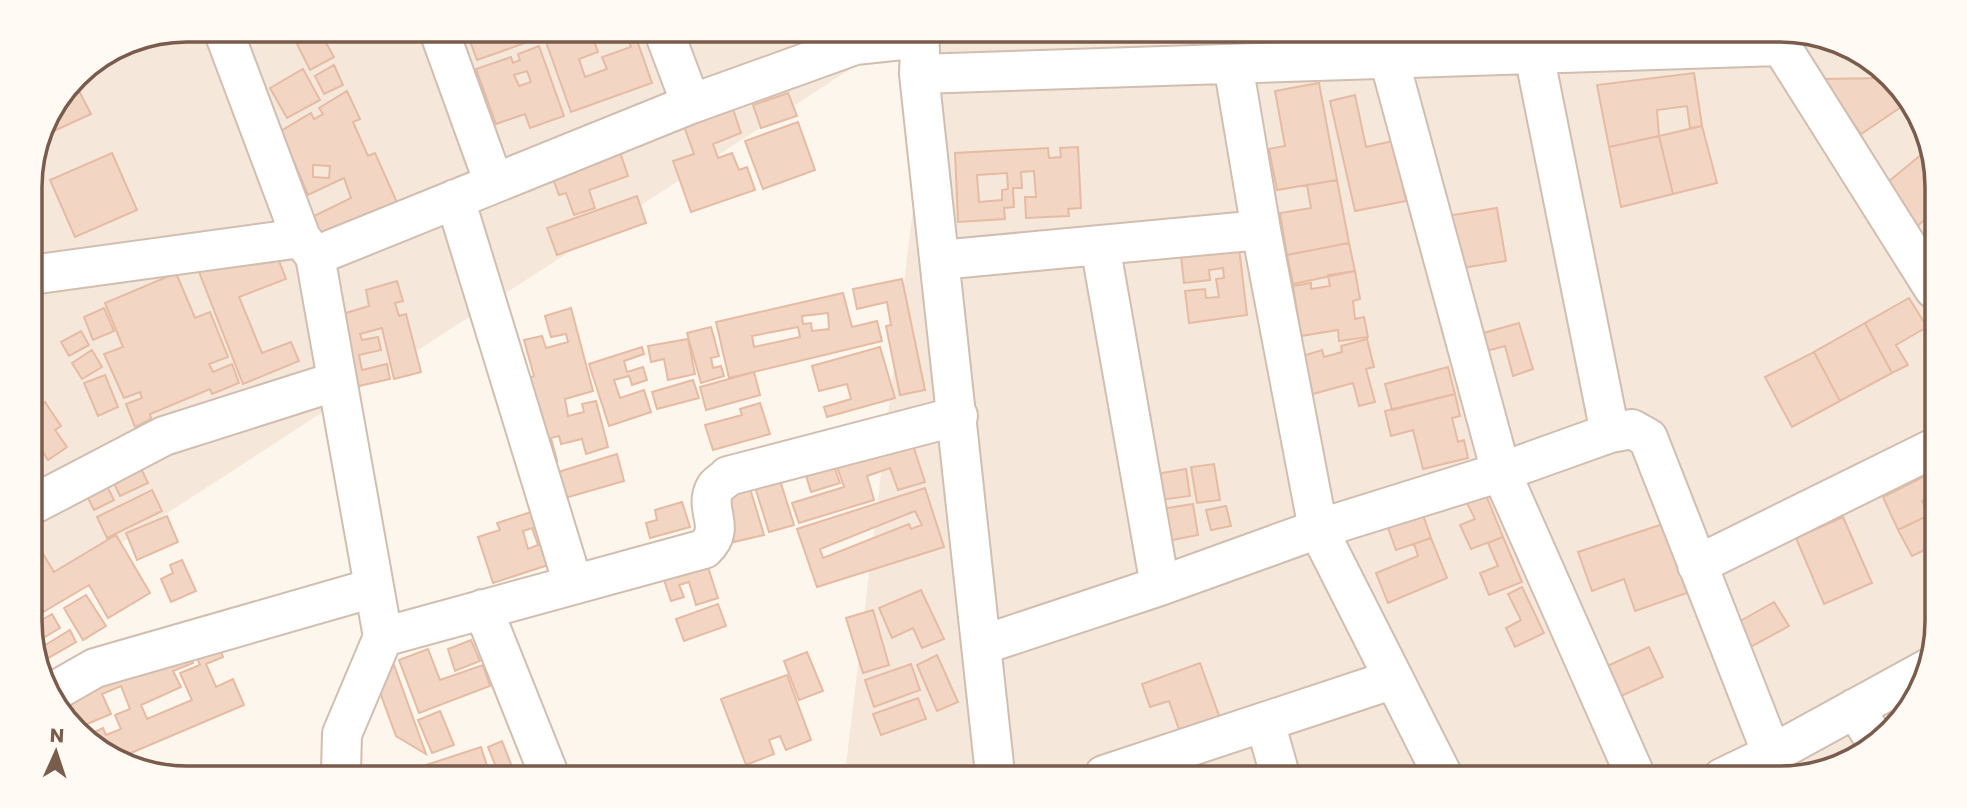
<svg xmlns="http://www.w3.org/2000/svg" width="1967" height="808" font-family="Poppins,sans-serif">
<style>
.residential{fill:#f5e8da}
.building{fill:#f3d5c3;stroke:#e6bba3;stroke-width:2;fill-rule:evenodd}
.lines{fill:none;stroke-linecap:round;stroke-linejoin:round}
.street-casing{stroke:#d1beb0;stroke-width:42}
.street{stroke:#fff;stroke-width:38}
.rim{fill:none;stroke:#7a5c4d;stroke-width:3.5}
</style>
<rect width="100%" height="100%" fill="#fdf6ec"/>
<!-- residential -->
<path class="residential" d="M187,30L906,33L32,601L30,176L46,117L83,69L127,42Z
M934,34L1831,38L1899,84L1936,166L1929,672L1875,746L1790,778L845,773Z"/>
<!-- building -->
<path class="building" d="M497,31L540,32L542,37L477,60L470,41Z
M320,32L334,57L310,70L297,44Z
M576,32H603L592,36L598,52L579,59L585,77L607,69L602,57L631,47L626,32H634L652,83L571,112L546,42Z
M539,46L564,116L530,128L525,114L496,124L476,69L511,57L513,63L520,60L518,54ZM527,71L531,82L519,86L514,75Z
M334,65L343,85L324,94L315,76Z
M303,69L320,100L287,118L270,88Z
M1694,73L1702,126L1690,128L1687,106L1657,110L1659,136L1609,147L1597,85Z
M1885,78L1904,105L1861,134L1823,79Z
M1319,83L1337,180L1277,190L1269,149L1285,146L1275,91Z
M78,89L91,114L41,137L46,117L62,96Z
M347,91L360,119L353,122L368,156L375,153L400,209L319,242L310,218L351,198L344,178L308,195L281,131L311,113L314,119L323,114L319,108ZM313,165L330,166L329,178L313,177Z
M788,93L797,116L761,128L753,105Z
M1355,95L1366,147L1393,141L1406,201L1355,211L1330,101Z
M733,109L741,133L713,144L718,158L732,153L739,170L747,167L755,190L691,212L673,161L694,154L684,126Z
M798,122L815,170L763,189L745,141Z
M1702,126L1717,183L1673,194L1659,136Z
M1659,136L1673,194L1621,207L1609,147Z
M1078,147L1081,208L1068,209L1069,216L1026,218L1025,197H1036L1034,171L1021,172L1022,188H1013L1014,207L1004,208L1005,219L958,222L955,153L1048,148L1049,158L1061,157L1060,148ZM1007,173L1008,189L1002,190V200L979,202L977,175Z
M1928,149L1936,166L1935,211L1915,228L1882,187Z
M620,152L628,176L589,190L595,208L574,215L566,193L559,195L552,176Z
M112,153L137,210L75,237L50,180Z
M1337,180L1349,243L1287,255L1280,213L1311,208L1307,185Z
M637,196L646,223L557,255L547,228Z
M1497,208L1506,261L1456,269L1446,216Z
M1349,243L1355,271L1293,284L1287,255Z
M1239,248L1247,315L1189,323L1185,291L1205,289L1206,298L1219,297L1216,279L1224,278L1223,268L1209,270L1210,280L1184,283L1181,256Z
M276,253L286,279L239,297L262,353L291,342L299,361L243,384L199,272L225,262Z
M1355,271L1360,299L1353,301L1355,319L1364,317L1368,337L1339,341L1338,330L1301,336L1293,286L1311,283V289L1330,286L1328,275Z
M176,273L195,318L210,312L228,357L209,364L213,372L232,364L239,383L212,394L210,389L150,414L151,419L135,427L126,404L142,398L140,392L124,398L104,354L123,347L105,303Z
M902,279L925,390L900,395L886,326L891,325L887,302L857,309L853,289Z
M397,281L403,301L395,303L399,316L406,314L421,372L394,379L382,328L360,334L362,340L378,337L381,350L359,355L362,370L387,364L390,379L350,388L336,316L369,306L366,290Z
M843,293L852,327L877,321L882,341L729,378L716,322ZM828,313L829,329L812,331L811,323L803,324L802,316ZM798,327L800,337L754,347L752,336Z
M1909,298L1927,327L1896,345L1908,365L1892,373L1865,323Z
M104,308L114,331L93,340L84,317Z
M571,308L593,391L565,399L568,416L584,412L582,404L596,401L608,447L586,454L582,439L561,444L559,436L551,438L557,461L552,462L529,378L534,376L524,340L542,336L546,348L568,342L566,334L551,337L545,316Z
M1519,323L1533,369L1513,376L1505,346L1479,353L1473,336Z
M1865,323L1892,373L1840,401L1814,352Z
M711,327L719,356L711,358L713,368L721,366L724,376L701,383L687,333Z
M81,331L89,345L69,356L61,342Z
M688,339L695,374L668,380L664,359L651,362L648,346Z
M1367,339L1374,367L1366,369L1375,402L1359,406L1353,383L1313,394L1303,356L1322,350L1324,357L1342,352L1341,346Z
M642,347L644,354L624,361L627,372L643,367L647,380L632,385L629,376L614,380L620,398L644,390L651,412L609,426L589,364Z
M880,347L895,398L827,417L824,407L851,399L847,384L819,391L812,366Z
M92,350L102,367L82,379L72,363Z
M1814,352L1840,401L1792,427L1765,377Z
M1448,367L1455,394L1392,410L1385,384Z
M754,372L760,395L706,410L700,387Z
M105,375L118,407L98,416L84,383Z
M693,380L699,398L657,409L652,392Z
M1455,394L1460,416L1452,418L1458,442L1464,440L1468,458L1423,469L1413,430L1391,436L1385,411Z
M45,402L61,426L55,430L67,447L48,460L37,443L32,446L31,412Z
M760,403L770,434L713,450L705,425L742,415L740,409Z
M910,436L925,482L898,490L890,468L867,476L874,500L799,523L792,503L844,487L835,461Z
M617,454L624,481L565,498L558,472Z
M138,462L148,483L120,496L110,475Z
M833,463L840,483L811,492L805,472Z
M1214,464L1220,500L1197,503L1191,467Z
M1186,469L1190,496L1160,500L1156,474Z
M1929,474L1931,478V496L1922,501L1929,515L1898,530L1883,497Z
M779,477L794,525L769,532L754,484Z
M103,478L114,500L94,510L83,488Z
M749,485L764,535L734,542L719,493Z
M925,488L944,547L817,587L797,529ZM915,511L922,525L911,529L909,524L823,558L820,549Z
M152,490L162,511L107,538L97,517Z
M1484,490L1503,537L1471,549L1460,525L1475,519L1465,499Z
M682,502L690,527L650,538L646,523L657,520L655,510Z
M1193,504L1198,535L1167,541L1161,509Z
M1226,506L1231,526L1211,530L1206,510Z
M531,512L548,565L493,583L478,537L500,530L497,523ZM532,528L538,545L528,549L523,531Z
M1422,512L1431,538L1396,550L1387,525Z
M1931,514V547L1912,556L1898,530Z
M167,516L178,542L137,560L126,533Z
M1843,517L1872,583L1824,604L1796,538Z
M1663,524L1687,593L1635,611L1624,579L1592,591L1578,552Z
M116,535L150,593L108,618L89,585L33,618L32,558L42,552L54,572Z
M1503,537L1522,582L1489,595L1480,573L1498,566L1488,543Z
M1431,538L1447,578L1388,603L1376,573L1418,556L1414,544Z
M182,560L196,591L171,602L161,579L173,573L170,565Z
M706,561L718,598L696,605L689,582L679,585L684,597L671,601L662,574Z
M1522,587L1544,633L1515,647L1506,628L1521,620L1508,594Z
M921,590L944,639L922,648L913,628L892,638L879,608Z
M86,595L106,626L83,640L64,608Z
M1774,602L1789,626L1749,648L1735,624Z
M718,604L726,626L684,641L676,619Z
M873,610L889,665L863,673L846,618Z
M52,614L60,628L38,641L33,631V625Z
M70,630L76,642L43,661L37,650Z
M215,637L223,657L206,664L216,687L233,679L244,705L119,758L94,742L92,733L103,728L106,735L121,729L115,715L130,709L121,686L102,694L111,714L80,727L84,735L75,729L63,701L187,649L193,663L173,671L181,687L141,705L147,719L192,700L180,673L200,665L192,647Z
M471,640L480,661L455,671L448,649Z
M1649,647L1663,677L1619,697L1605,667Z
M428,649L440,680L483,665L490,686L419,713L399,660Z
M807,652L823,691L799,700L784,661Z
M937,655L958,702L937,711L917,665Z
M1200,663L1222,724L1182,738L1169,701L1150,707L1142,684Z
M911,664L920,690L874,707L865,680Z
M394,665L426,754L396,736L378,687Z
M787,675L811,740L786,750L780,736L769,740L774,754L746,765L721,699Z
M918,698L926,719L881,735L873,714Z
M440,711L454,745L432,753L418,720Z
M502,741L514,772H498L488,747Z
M481,747L489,772L428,771L426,765Z"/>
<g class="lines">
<defs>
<path id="street" d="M223,30L301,238L315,256L691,104L855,45L921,38
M439,31L494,183
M664,32L691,104
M1776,38L1934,289
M920,50L919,74L995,774
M1534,54L1610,433L1632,429L1648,438L1772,754
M1389,59L1501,472L1636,777
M1233,64L1261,230L1318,529L1443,776
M919,74L1780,46
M455,199L573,584
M1100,245L1160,586
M315,256L383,637L342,734L341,771
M940,260L1261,230
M31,275L301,238
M32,505L164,436L337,381
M1697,565L1932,449
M483,609L548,772
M383,637L704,549C728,527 703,510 715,488C717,484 725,480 728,476L958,416
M982,645L1160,586L1318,529L1501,472L1610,433
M53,692L95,668L373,588
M1855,708L1877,744
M1265,722L1280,775
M1104,775L1394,679
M1722,778L1772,754L1929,668"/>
</defs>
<!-- street casing -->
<use href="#street" class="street-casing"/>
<!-- street -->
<use href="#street" class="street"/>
</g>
<!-- crop -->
<path d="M0 0H1967V808H0ZM187 42H1780A145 145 0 0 1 1925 187V621A145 145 0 0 1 1780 766H187A145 145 0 0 1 42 621V187A145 145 0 0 1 187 42Z" fill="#fffaf3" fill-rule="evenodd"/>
<path class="rim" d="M187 42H1780A145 145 0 0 1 1925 187V621A145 145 0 0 1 1780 766H187A145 145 0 0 1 42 621V187A145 145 0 0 1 187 42Z"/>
<!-- north arrow -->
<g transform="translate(56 752) rotate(3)" stroke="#fffaf3" stroke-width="5" paint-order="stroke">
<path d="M0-5L12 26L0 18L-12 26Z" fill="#7a5c4d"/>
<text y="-10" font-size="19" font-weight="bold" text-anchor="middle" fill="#7a5c4d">N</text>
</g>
</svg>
